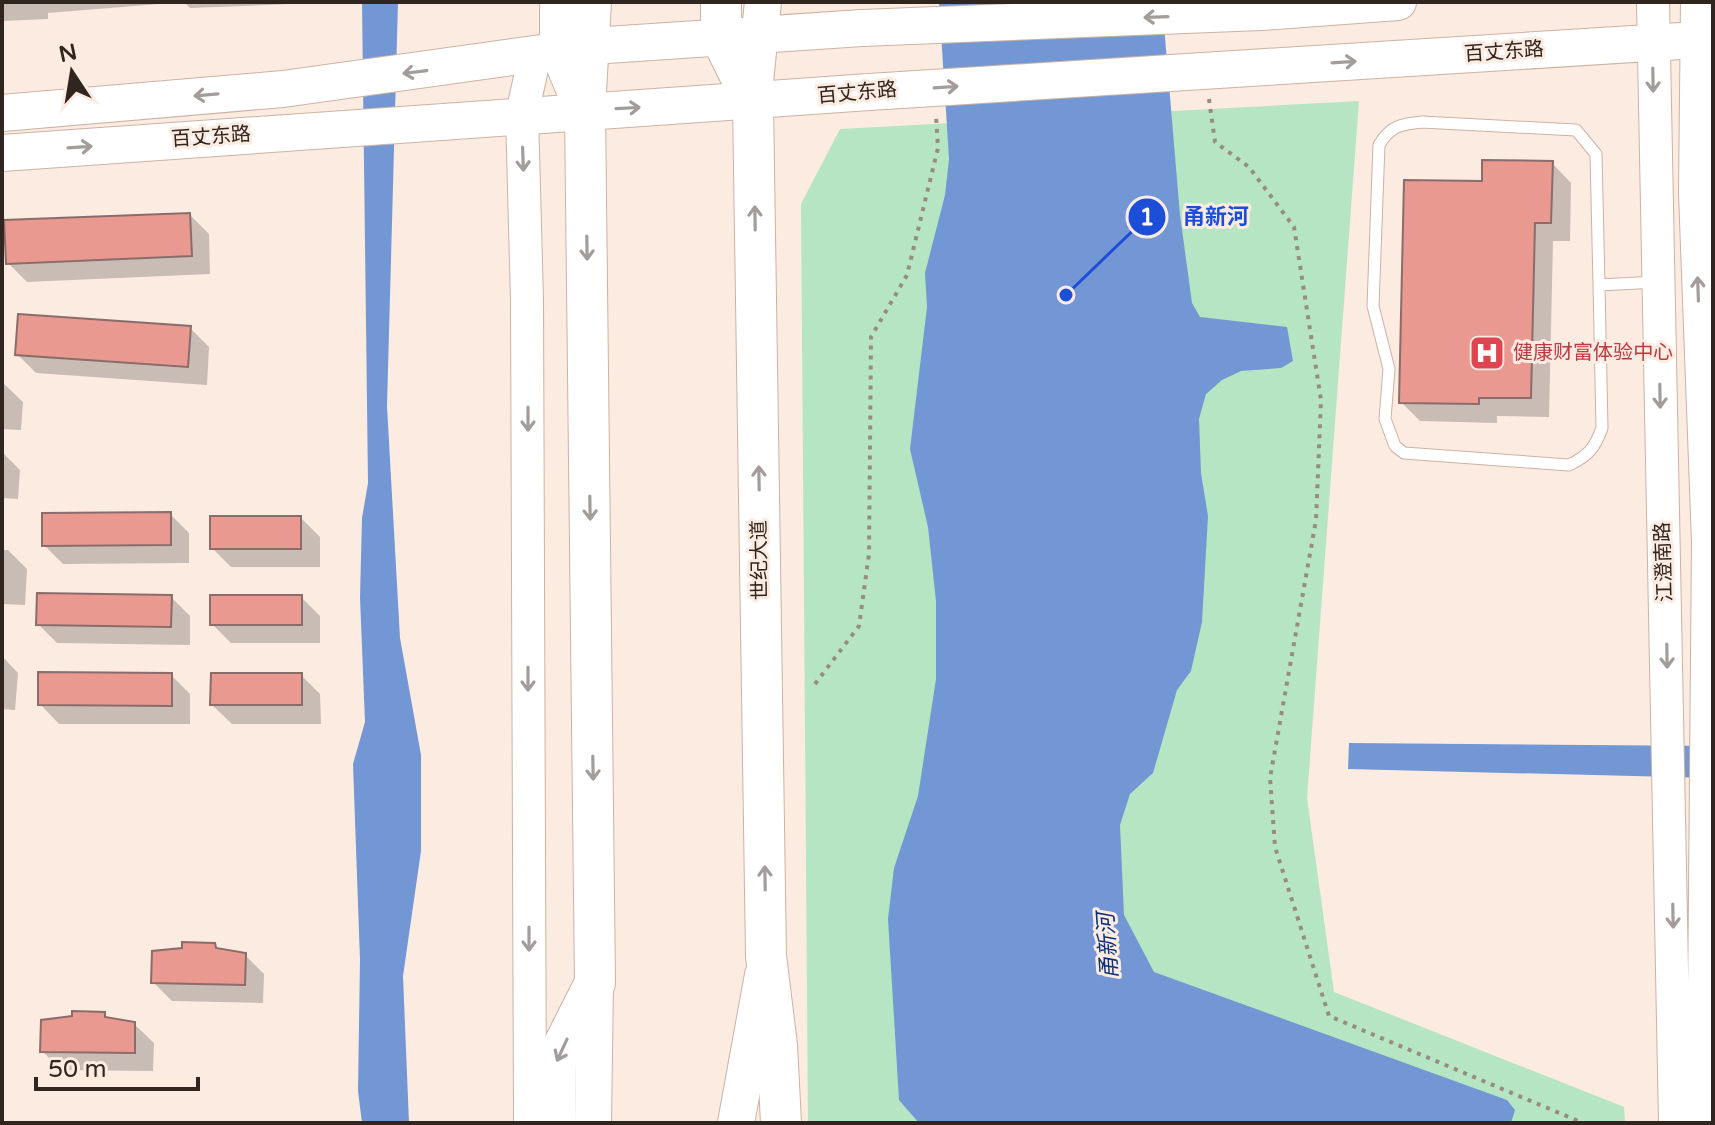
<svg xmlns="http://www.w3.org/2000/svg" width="1715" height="1125" font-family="'Varela Round','Noto Sans SC',sans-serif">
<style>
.green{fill:#b5e5c2}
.water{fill:#7396d4}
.shadow{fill:#0003}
.building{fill:#ea9991;stroke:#8a6d6a;stroke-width:2}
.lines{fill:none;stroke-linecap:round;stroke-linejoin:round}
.lane-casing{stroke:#cdb2a3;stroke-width:13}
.secondary-casing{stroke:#cdb2a3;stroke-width:34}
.primary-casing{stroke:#cdb2a3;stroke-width:38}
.highway-casing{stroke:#cdb2a3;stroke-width:42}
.path{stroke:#998b83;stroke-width:4;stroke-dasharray:4 6;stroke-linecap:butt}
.lane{stroke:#fff;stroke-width:11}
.secondary{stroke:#fff;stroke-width:32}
.primary{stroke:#fff;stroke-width:36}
.highway{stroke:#fff;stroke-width:40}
.primary-bridge-casing{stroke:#cdb2a3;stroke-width:38;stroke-linecap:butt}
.primary-bridge{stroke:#fff;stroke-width:36}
.oneway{stroke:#a29d9a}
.labels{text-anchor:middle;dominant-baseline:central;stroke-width:6;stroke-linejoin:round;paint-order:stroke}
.street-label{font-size:20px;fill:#30251f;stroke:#fcebe1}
.health-label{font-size:20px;fill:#be3a42;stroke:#fcebe1;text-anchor:start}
.water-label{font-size:22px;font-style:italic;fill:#093078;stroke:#fcebe1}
.leader{fill:none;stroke:#1d4ed8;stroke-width:3}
.callout-dot{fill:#1d4ed8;stroke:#fcebe1;stroke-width:3}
.mark-label{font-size:24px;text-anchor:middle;font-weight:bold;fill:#fff}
.callout-label{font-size:22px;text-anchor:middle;font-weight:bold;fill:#1d4ed8;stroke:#fcebe1;stroke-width:6;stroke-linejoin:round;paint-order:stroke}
</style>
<rect width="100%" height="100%" fill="#fcebe1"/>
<!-- green -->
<path class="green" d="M1359,101L1307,798L1334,992L1624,1107L1625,1123H808L801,204L840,129Z"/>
<!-- water -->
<path class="water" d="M362,2H398L387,406L400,638L421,755V851L403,976L409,1123H362L358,1091L360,960L353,764L365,722L360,598L362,518L368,483Z
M939,2H1162L1180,215L1192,303L1200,317L1287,327L1293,361L1281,368L1241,371L1222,380L1206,394L1199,419L1201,473L1208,516L1202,622L1191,671L1177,690L1153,773L1130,794L1120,825L1124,915L1154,972L1507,1100L1515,1110L1511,1123H919L899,1100L888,919L894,868L918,796L936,679V601L928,527L910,449L927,307L925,273L945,195L949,159Z
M1349,743L1713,746V778L1348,769Z"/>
<!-- shadow -->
<path class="shadow" d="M2,2H316V3L190,8L184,2L48,13V19L2,21Z
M1552,163L1571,183L1570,241H1553L1549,417L1497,416V423L1420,421L1401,402L1484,184Z
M190,215L209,234L210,274L27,282L8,263Z
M190,328L209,347L207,385L36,373L17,354Z
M2,382L23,402L21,430L2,429Z
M2,452L20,470L18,499L2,498Z
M170,514L189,533V563L63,564L44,545Z
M301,518L320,537V567H231L212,548Z
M2,550H8L27,569L25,605L2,604Z
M171,597L190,616V645L57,643L38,624Z
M301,597L320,616V643H231L212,624Z
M2,656L18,673L15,710L2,709Z
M171,675L190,694V724H59L40,704Z
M301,675L320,694L321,724H232L212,705Z
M215,945L220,950L245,955L264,974L263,1003L172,1001L153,982Z
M104,1014L109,1019L134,1024L154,1043L153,1071L61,1070L42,1051Z"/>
<!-- building -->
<path class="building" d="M1482,160L1553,161L1551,223H1535L1531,398H1479V404L1399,403L1404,180L1482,181Z
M190,213L192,256L6,264L4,220Z
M18,314L191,326L188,367L15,355Z
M171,512V545L42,546V513Z
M210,516H301V549H210Z
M37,593L172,595L171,627L36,625Z
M210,595H302V625H210Z
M38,672L172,673V706L38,705Z
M211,673H302V705H210Z
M182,942L215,943L216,948L246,953L245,985L151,983L152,951L182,948Z
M72,1011L105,1012V1017L135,1022V1053L40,1052L41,1020L72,1016Z"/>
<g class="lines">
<defs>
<path id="lane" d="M1599,285L1596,154L1576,130L1422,122C1401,124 1390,126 1379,145L1373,306L1389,369L1385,419L1395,446L1404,453L1569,465C1588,456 1595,448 1602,428L1599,285L1657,282"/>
<path id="secondary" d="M1653,2L1675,1123
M1697,2L1695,193L1708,542L1703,1123
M530,1123L527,300L522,114L535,55"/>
<path id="primary" d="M1261,12L1398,2
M1266,67L1713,39
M753,102L763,2
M2,113L283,89L592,46L862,28
M2,153L869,92
M593,1123L595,983
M736,1123L763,975"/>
<path id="highway" d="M560,2V50L583,105
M721,2V37L753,102L766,956L777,1045L781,1123
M555,1123L556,1060L595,983L585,110L591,2"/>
</defs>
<!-- lane casing -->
<use href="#lane" class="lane-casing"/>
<!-- secondary casing -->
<use href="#secondary" class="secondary-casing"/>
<!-- primary casing -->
<use href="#primary" class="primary-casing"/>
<!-- highway casing -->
<use href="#highway" class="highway-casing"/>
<!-- path -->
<path class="path" d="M1209,99L1215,142L1249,167L1294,227L1321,400L1316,520L1270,778L1275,847L1329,1016L1583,1123
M815,684L859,626L869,554L871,337L907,275L938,148L936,115"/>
<!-- lane -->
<use href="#lane" class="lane"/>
<!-- secondary -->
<use href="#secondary" class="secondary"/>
<!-- primary -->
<use href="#primary" class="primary"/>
<!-- highway -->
<use href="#highway" class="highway"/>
<defs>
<path id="primary-bridge" d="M862,28L1261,12
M869,92L1266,67"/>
</defs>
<!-- primary-bridge casing -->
<use href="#primary-bridge" class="primary-bridge-casing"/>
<!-- primary-bridge -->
<use href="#primary-bridge" class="primary-bridge"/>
</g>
<!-- one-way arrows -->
<defs><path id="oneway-shaft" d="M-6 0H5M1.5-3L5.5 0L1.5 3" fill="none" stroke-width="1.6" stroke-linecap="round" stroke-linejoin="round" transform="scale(2)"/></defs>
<g class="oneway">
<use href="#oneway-shaft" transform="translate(1156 17) rotate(178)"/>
<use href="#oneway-shaft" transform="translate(1344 62) rotate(-4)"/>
<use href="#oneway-shaft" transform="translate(415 72) rotate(173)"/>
<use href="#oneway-shaft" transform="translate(1653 80) rotate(89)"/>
<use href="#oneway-shaft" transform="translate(946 87) rotate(-4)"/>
<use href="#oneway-shaft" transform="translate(206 95) rotate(175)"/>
<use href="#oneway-shaft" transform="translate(628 108) rotate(-3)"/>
<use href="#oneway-shaft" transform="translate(80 147) rotate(-4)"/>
<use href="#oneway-shaft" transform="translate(523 159) rotate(88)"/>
<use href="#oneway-shaft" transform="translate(755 218) rotate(-91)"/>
<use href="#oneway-shaft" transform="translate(587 248) rotate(89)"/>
<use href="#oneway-shaft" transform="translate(1698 289) rotate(-92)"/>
<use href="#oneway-shaft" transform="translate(1660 396) rotate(89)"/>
<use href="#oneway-shaft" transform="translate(528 419) rotate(90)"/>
<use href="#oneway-shaft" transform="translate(759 478) rotate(-91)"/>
<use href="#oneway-shaft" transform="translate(590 508) rotate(89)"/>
<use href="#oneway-shaft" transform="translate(1667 656) rotate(89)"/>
<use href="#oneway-shaft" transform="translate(528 679) rotate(90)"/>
<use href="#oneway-shaft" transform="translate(593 768) rotate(89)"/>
<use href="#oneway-shaft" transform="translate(765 878) rotate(-91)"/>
<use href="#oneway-shaft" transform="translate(1673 916) rotate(89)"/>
<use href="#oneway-shaft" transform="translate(529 939) rotate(90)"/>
<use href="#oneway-shaft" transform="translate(562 1050) rotate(115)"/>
</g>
<!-- icons -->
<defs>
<symbol id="hospital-square" viewBox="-11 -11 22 22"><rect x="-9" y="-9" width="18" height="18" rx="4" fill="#e0444e" stroke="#fcebe1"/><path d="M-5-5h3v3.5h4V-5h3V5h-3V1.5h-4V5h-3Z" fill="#fff"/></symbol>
</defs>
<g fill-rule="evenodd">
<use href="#hospital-square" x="1467" y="333" width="40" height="40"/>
</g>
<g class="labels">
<!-- street labels -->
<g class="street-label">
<text transform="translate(1504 52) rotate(-4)">百丈东路</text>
<text transform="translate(857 93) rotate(-5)">百丈东路</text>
<text transform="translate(211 137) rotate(-4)">百丈东路</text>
<text transform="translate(760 560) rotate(-91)">世纪大道</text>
<text transform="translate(1664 562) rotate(-92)">江澄南路</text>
</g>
<!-- health labels -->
<g class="health-label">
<text x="1513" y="353">健康财富体验中心</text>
</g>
<!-- water labels -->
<g class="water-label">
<text transform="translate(1108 946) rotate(-94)">甬新河</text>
</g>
</g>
<!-- callouts -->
<path class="leader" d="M1066 295L1147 217"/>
<g class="callout-dot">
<circle cx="1066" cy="295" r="8"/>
<circle cx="1147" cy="217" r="20"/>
</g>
<g class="mark-label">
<text x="1147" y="225">1</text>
</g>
<g class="callout-label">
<text x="1216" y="224">甬新河</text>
</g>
<!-- border -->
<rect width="1715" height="1125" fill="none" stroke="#30251f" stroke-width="8"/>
<!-- north arrow -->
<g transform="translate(72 72) rotate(348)" stroke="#fcebe1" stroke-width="6" paint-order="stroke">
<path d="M0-6L14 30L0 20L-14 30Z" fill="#30251f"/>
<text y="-12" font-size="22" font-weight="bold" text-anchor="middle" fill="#30251f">N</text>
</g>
<!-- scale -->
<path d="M36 1077v12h162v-12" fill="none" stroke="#30251f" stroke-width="4"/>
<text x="48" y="1077" font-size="24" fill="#30251f" stroke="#fcebe1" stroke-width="6" paint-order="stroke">50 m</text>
</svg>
